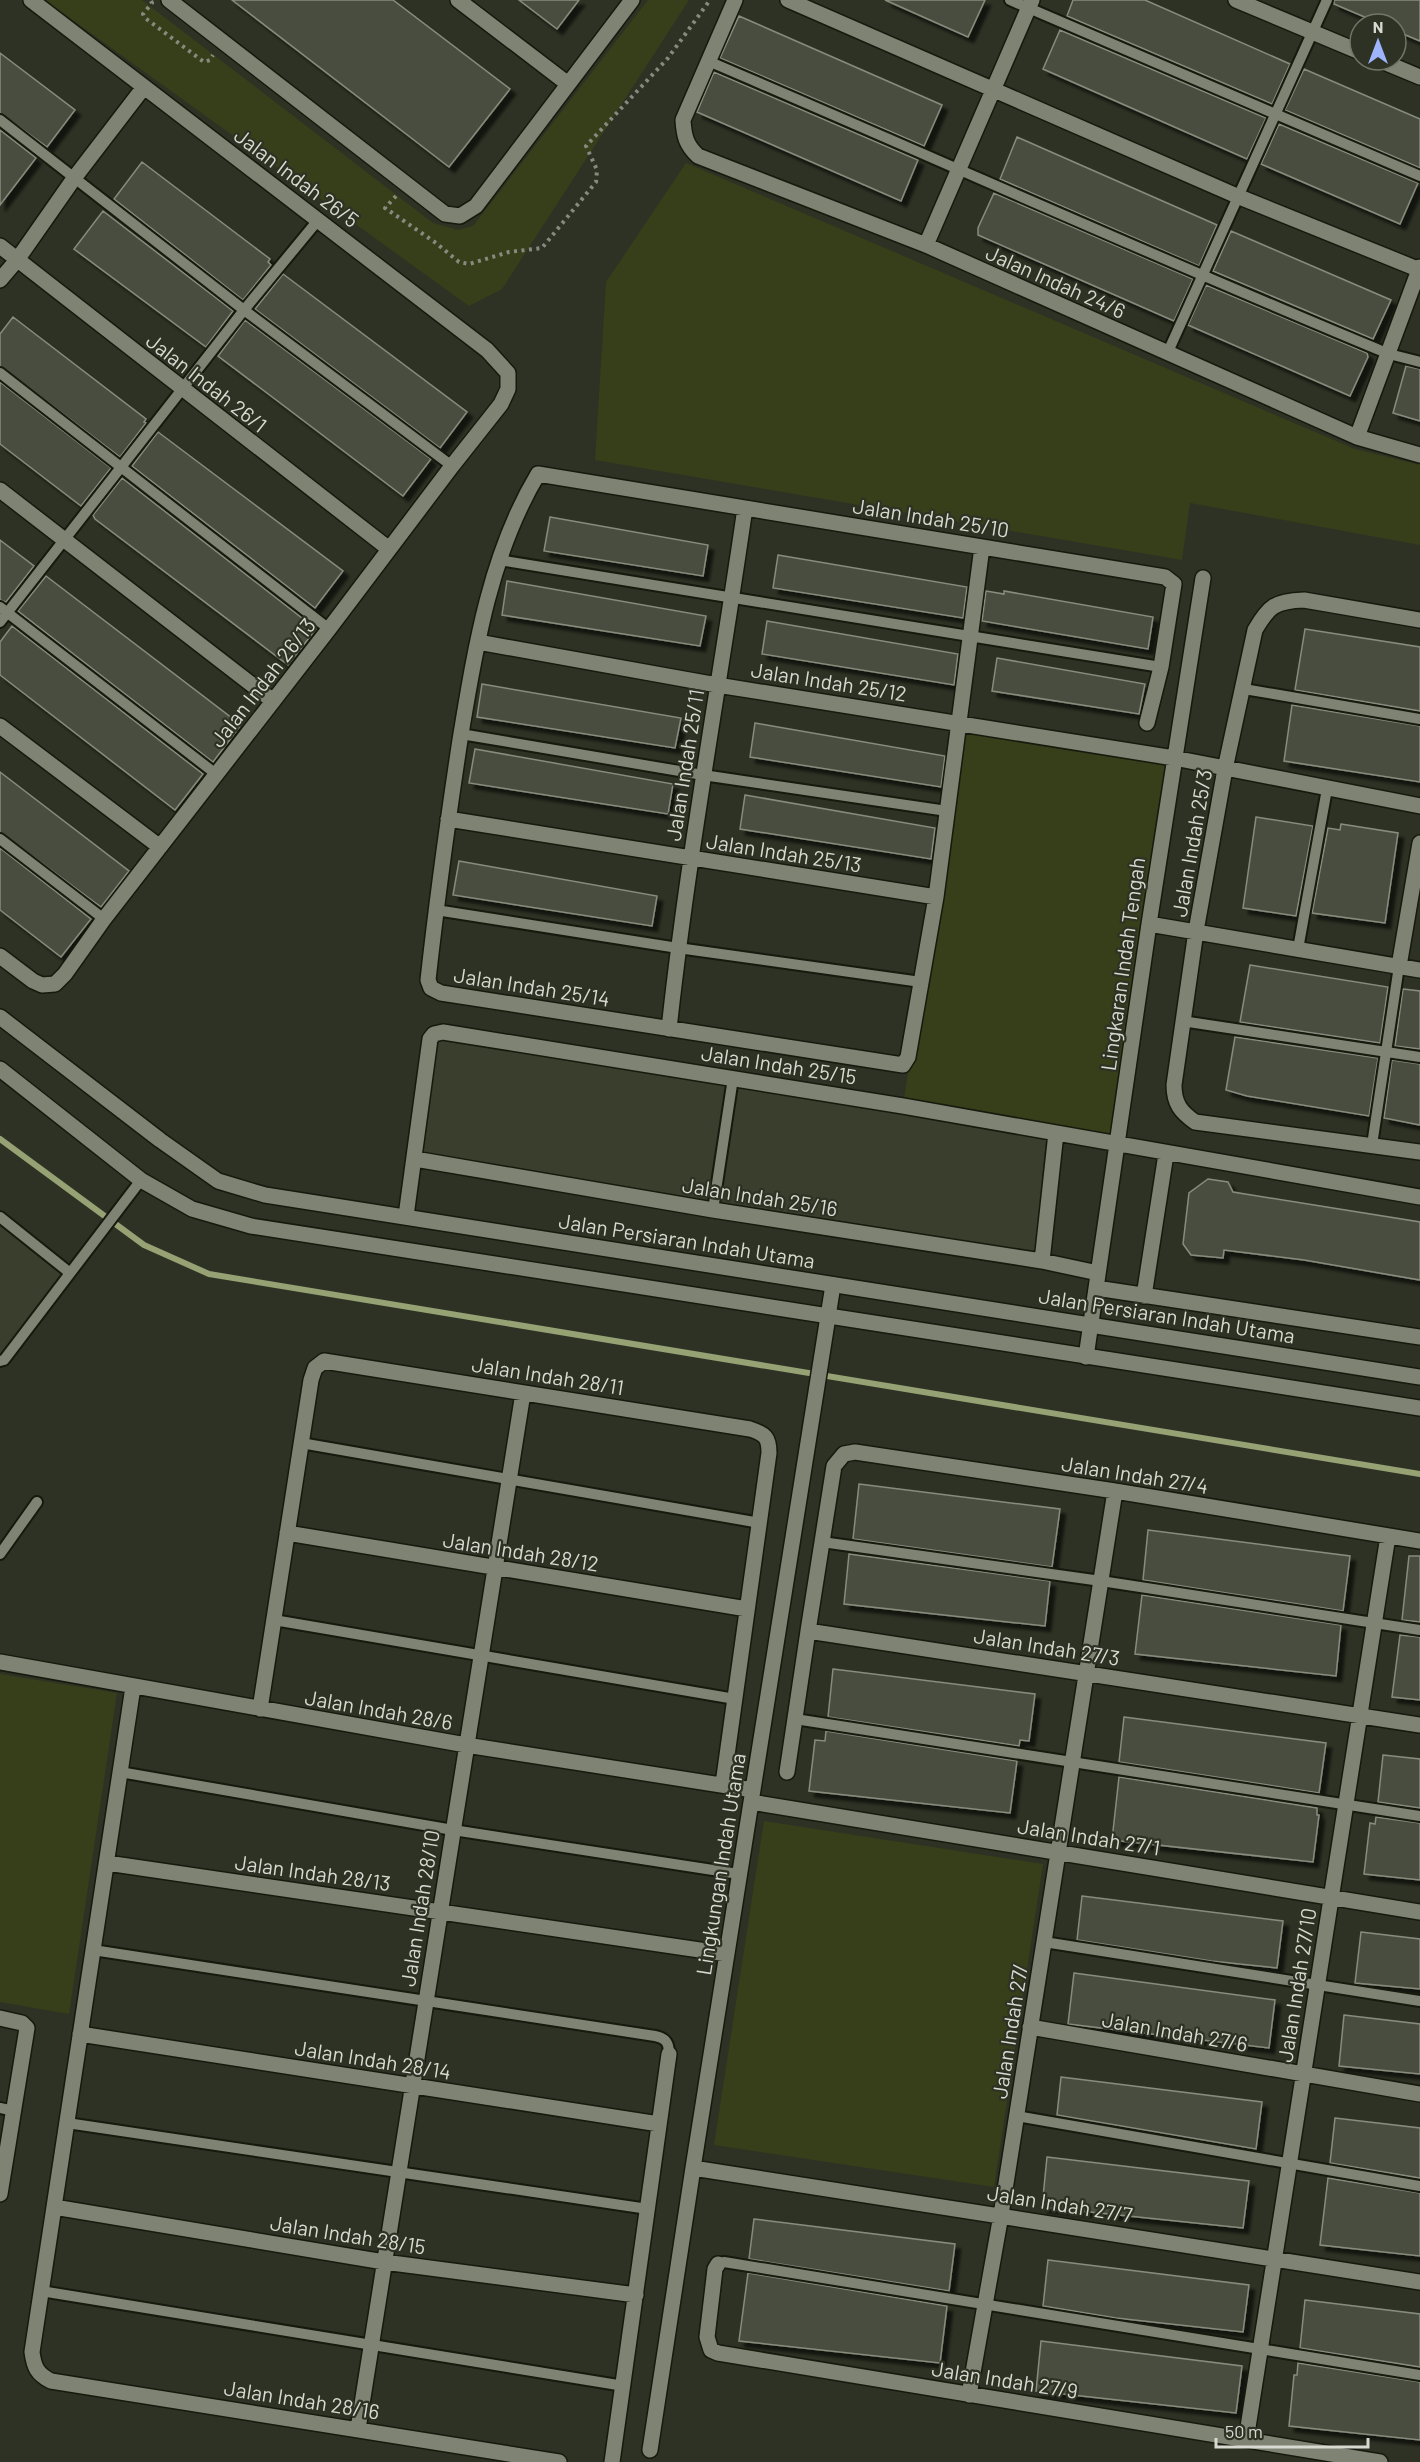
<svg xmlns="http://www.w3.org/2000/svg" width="1420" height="2462" font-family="Barlow,sans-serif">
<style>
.built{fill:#3a3e2c}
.green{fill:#363f19}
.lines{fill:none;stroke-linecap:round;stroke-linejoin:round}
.stream{stroke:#96a174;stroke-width:6}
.building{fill:#4a4e40;stroke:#878c7d;stroke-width:1.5;filter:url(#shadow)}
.lane-casing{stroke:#16190d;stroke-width:14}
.street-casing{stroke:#16190d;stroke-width:18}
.secondary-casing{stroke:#16190d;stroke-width:18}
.path{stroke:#888a80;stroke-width:4;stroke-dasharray:3 4.5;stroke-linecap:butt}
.lane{stroke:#7e8373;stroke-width:10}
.street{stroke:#7e8373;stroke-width:15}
.secondary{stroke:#7e8373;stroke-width:15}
.labels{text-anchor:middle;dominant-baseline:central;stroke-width:4.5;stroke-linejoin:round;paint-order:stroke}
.street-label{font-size:21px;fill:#d8dad2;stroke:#2e3224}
</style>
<defs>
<filter id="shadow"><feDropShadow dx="5.5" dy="5.5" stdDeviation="1.5" flood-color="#0009"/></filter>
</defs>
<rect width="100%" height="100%" fill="#2e3224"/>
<!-- built -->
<path class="built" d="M438,1039L751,1088L1046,1139L1035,1253L423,1153Z
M0,1223L62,1273L0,1355Z"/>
<!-- green -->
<path class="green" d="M45,0H142L433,223L458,230L473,226L648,0H689L502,289L469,306Z
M686,163L1355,449L1420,465V545L1190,503L1182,560L595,460L606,282Z
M960,723L1174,758L1117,1144L903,1106Z
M0,1674L117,1693L69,2014L0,2002Z
M764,1821L1043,1864L994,2187L714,2145Z"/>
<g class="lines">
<!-- stream -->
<path class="stream" d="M0,1139L144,1245L209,1274L1420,1474"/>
</g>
<!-- building -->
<path class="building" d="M232,0H393L510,89L449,167Z
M519,0H579L557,29Z
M885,0H985L968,37Z
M1073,0H1145L1290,64L1272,104L1067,16Z
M1334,0H1420V41L1396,31V24H1381L1334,4Z
M739,16L942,105L924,146L720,58Z
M1060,30L1266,118L1247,159L1043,69Z
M0,53L75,110L47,147L0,113Z
M1304,69L1420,119V168L1285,110Z
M714,72L918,160L901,201L697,112Z
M1279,124L1418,183L1400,224L1261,164Z
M0,130L36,158L0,205Z
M1017,137L1217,225L1199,266L1000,179Z
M142,162L270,259L268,262L271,265L243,300L114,199Z
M994,193L1193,279L1174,321L978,235V228Z
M103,211L233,311L206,347L74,249Z
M1231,231L1391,300L1373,339L1213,271Z
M283,274L467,412L440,448L255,309Z
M1206,285L1367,353L1368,357L1350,396L1188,325Z
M13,317L146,419L144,422L146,423L120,457L0,366V334Z
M245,320L431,459L403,496L218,356Z
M1406,366L1420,369V421L1393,413Z
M0,382L111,468L81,506L0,444Z
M158,432L343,571L315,608L132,466Z
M122,478L316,629L288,665L95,519L93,515Z
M550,517L708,545L703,576L544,551Z
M0,540L34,566L6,602L0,600Z
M778,555L967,587L963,618L773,588Z
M46,576L241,725L213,762L18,611Z
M507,581L706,616L700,646L502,615Z
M986,591L1004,594V591L1153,617L1148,649L982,621Z
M767,621L958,654L954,685L762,654Z
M12,626L203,774L175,810L0,675V642Z
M1305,629L1420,647V711L1295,690Z
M997,658L1145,684L1139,714L992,691Z
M482,684L681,718L675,748L477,717Z
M1292,705L1420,726V782L1284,761Z
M755,723L945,756L941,787L750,757Z
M475,749L673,784L668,814L469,783Z
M0,772L129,871L101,907L0,832Z
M745,795L935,828L931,859L740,829Z
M1256,817L1313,826L1296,916L1243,908Z
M1341,824L1398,833L1385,923L1312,913L1328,828L1340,830Z
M0,848L91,919L61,957L0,910Z
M459,861L657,896L652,926L453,895Z
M1250,965L1388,987L1380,1043L1240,1022Z
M1403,989L1420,991V1049L1395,1046Z
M1235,1037L1378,1058L1369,1116L1247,1096L1226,1090Z
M1392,1060L1420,1064V1125L1384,1118Z
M1208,1179L1228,1182L1233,1192L1420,1222V1280L1304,1260L1224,1250L1223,1258L1191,1255L1183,1244L1189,1193Z
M859,1484L1060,1509L1052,1567L853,1539Z
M1148,1530L1350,1556L1343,1611L1143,1580Z
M849,1554L1050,1581L1045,1626L844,1604Z
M1409,1556H1420V1622L1402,1620Z
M1142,1595L1341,1625L1336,1676L1135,1654Z
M1400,1635L1420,1637V1700L1392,1697Z
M833,1669L1035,1694L1029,1741L1020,1740L1019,1746L828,1717Z
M1124,1717L1326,1743L1319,1793L1119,1762Z
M826,1731L1017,1761L1010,1813L809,1791L815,1740L825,1741Z
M1383,1755L1420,1759V1808L1378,1802Z
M1119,1777L1317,1808V1815H1319L1313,1862L1112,1840Z
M1376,1817L1420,1823V1880L1364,1874L1370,1823L1375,1824Z
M1082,1896L1283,1921L1277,1968L1211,1961L1077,1940Z
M1361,1932L1420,1939V1989L1355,1983Z
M1074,1973L1275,2000L1269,2048L1068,2024Z
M1344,2015L1420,2024V2074L1339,2066Z
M1061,2077L1262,2102L1256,2149L1057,2115Z
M1335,2118L1420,2128V2178L1330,2163Z
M1047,2157L1249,2181L1243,2228L1042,2207Z
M1328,2178L1420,2193V2256L1320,2245Z
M754,2219L955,2244L949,2291L749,2259Z
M1048,2260L1249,2285L1243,2332L1116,2318L1043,2306Z
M748,2273L947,2306L940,2363L739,2341Z
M1305,2300L1420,2314V2367L1300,2348Z
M1041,2341L1242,2366L1236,2413L1036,2391Z
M1298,2363L1420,2382V2440L1289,2426L1294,2375H1297Z"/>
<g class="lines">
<defs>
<path id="lane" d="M1010,0L1420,176
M708,61C936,158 1161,260 1389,354L1420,362
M0,120L244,310L452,466
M1167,354L1327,0
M0,373L329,629
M499,560L1161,667
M0,607L216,774
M0,622L244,310L319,219
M1244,689L1420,719
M461,734L703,775L947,811
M0,839L104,919
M436,910L678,948L921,982
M1298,949L1327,789
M1182,1021L1420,1057
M1372,1145L1399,966
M713,1210L733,1078
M0,1217L70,1273
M0,1361L4,1360L141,1180
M301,1443L760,1523
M822,1542L1101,1581L1420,1630
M0,1554L37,1502
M274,1620L735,1699
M795,1719L1420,1816
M120,1772L453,1830L739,1874
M1044,1942L1420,2001
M93,1950L655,2036C666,2038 669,2043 669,2054
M0,2108L14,2111
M1016,2116L1420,2186
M67,2123L648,2209
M718,2264L724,2262L1420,2375
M41,2291L624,2386"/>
<path id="street" d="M169,0L445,214L460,216L476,206L632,0
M458,0L568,84
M735,0L683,120C684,136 686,145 698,156L926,245L1357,437L1420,455
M788,0L1237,196L1420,270
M1236,0L1360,52
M1379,60L1420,77
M926,245L1032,0
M0,246L389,549
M0,280L17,260L75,177L144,87
M1357,437L1420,267
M0,490L273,701
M982,547L936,897L908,1057L903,1065L441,993L431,988L428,980C437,899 448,819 460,740C475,649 490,554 538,474L1165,577L1174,584L1161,667L1147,723
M1420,620L1304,600C1275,601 1269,606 1255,630L1225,769L1196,931L1174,1085C1174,1104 1181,1112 1195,1122L1420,1152
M478,642L717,685L1174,758L1420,806
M0,726L160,847
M448,819L936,897
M1149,924L1420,970
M0,956L33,981L42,985L55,984L65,974L104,919L329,629L452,466L501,404L508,389V373L487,350L31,0
M1399,966L1420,843
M669,1029C688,854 720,682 745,508
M415,1159L713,1210L1042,1261L1098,1273
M406,1216L430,1039L434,1034L443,1032L903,1106L1420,1197
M1042,1261L1056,1133
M1096,1288L1420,1337
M1144,1296L1166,1154
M1086,1357L1149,924L1203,578
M287,1533L747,1609
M808,1631L834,1466L844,1454L855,1452L1115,1491L1420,1541
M0,1662L466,1745L753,1790
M133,1687L32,2352C34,2367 37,2374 51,2381L559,2462
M260,1709L311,1380L315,1368L324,1361L750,1429C765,1434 769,1437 769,1453L723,1784
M787,1772L808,1631L1420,1725
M751,1802L1420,1912
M107,1863L727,1954
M0,2018L22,2023L27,2028L0,2194
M1030,2027L1420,2094
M80,2034L659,2124
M693,2168L1420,2282
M54,2207L384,2262L636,2295
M718,2264L715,2269L707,2337L711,2350L718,2353L1380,2462
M969,2395L1001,2215L1115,1491
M358,2429L523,1393
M1246,2440L1388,1536
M650,2450L693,2168L833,1285
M612,2462L669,2054"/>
<path id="secondary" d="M0,1017L160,1140L218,1181L265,1195L1420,1377
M0,1069L141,1180L192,1209L251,1226L1420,1408"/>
</defs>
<!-- lane casing -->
<use href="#lane" class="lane-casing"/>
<!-- street casing -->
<use href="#street" class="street-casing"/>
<!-- secondary casing -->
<use href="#secondary" class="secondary-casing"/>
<!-- path -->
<path class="path" d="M151,1L152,3L143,14L145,18L204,62L210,60L213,55
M396,196L385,208L436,243L459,262L469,264L509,252L542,248L596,182L597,170L586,146L668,58L710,0"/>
<!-- lane -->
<use href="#lane" class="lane"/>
<!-- street -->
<use href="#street" class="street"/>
<!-- secondary -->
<use href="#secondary" class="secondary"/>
</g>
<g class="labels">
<!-- street labels -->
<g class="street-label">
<text transform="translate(297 177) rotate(37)">Jalan Indah 26/5</text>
<text transform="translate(1056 281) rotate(24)">Jalan Indah 24/6</text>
<text transform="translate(207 382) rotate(38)">Jalan Indah 26/1</text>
<text transform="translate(931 517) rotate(9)">Jalan Indah 25/10</text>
<text transform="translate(829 681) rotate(9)">Jalan Indah 25/12</text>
<text transform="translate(262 682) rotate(-52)">Jalan Indah 26/13</text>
<text transform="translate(684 765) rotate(-81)">Jalan Indah 25/11</text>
<text transform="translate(1191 843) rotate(-80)">Jalan Indah 25/3</text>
<text transform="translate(784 852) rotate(9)">Jalan Indah 25/13</text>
<text transform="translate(1122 964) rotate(-82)">Lingkaran Indah Tengah</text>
<text transform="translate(532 986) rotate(9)">Jalan Indah 25/14</text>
<text transform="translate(779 1064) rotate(9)">Jalan Indah 25/15</text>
<text transform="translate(760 1196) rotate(9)">Jalan Indah 25/16</text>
<text transform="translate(687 1240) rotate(9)">Jalan Persiaran Indah Utama</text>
<text transform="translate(1167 1315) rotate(9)">Jalan Persiaran Indah Utama</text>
<text transform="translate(548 1375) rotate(9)">Jalan Indah 28/11</text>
<text transform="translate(1135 1474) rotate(9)">Jalan Indah 27/4</text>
<text transform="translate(521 1551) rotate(9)">Jalan Indah 28/12</text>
<text transform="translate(1047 1646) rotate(9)">Jalan Indah 27/3</text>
<text transform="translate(379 1709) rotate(10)">Jalan Indah 28/6</text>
<text transform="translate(1089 1836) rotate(9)">Jalan Indah 27/1</text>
<text transform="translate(720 1864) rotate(-81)">Lingkungan Indah Utama</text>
<text transform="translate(313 1872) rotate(8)">Jalan Indah 28/13</text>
<text transform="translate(419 1908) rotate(-81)">Jalan Indah 28/10</text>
<text transform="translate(1296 1985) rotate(-81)">Jalan Indah 27/10</text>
<text transform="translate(1009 2031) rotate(-81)">Jalan Indah 27/</text>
<text transform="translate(1175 2031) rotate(10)">Jalan Indah 27/6</text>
<text transform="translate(373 2059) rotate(9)">Jalan Indah 28/14</text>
<text transform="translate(1060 2203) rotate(9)">Jalan Indah 27/7</text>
<text transform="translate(348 2234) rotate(9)">Jalan Indah 28/15</text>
<text transform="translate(1005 2379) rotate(9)">Jalan Indah 27/9</text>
<text transform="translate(302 2399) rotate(9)">Jalan Indah 28/16</text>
</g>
</g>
<!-- north arrow -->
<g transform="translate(1378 42)"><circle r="28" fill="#2e3224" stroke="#72756a" stroke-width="1.5"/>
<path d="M0-4.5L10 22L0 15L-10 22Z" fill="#9eb4fd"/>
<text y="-9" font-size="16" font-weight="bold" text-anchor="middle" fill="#d8dad2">N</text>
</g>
<!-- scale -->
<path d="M1216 2438v9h152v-9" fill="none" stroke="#d8dad2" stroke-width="3"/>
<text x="1225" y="2438" font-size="18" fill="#d8dad2" stroke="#2e3224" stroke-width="4.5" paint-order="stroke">50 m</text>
</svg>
